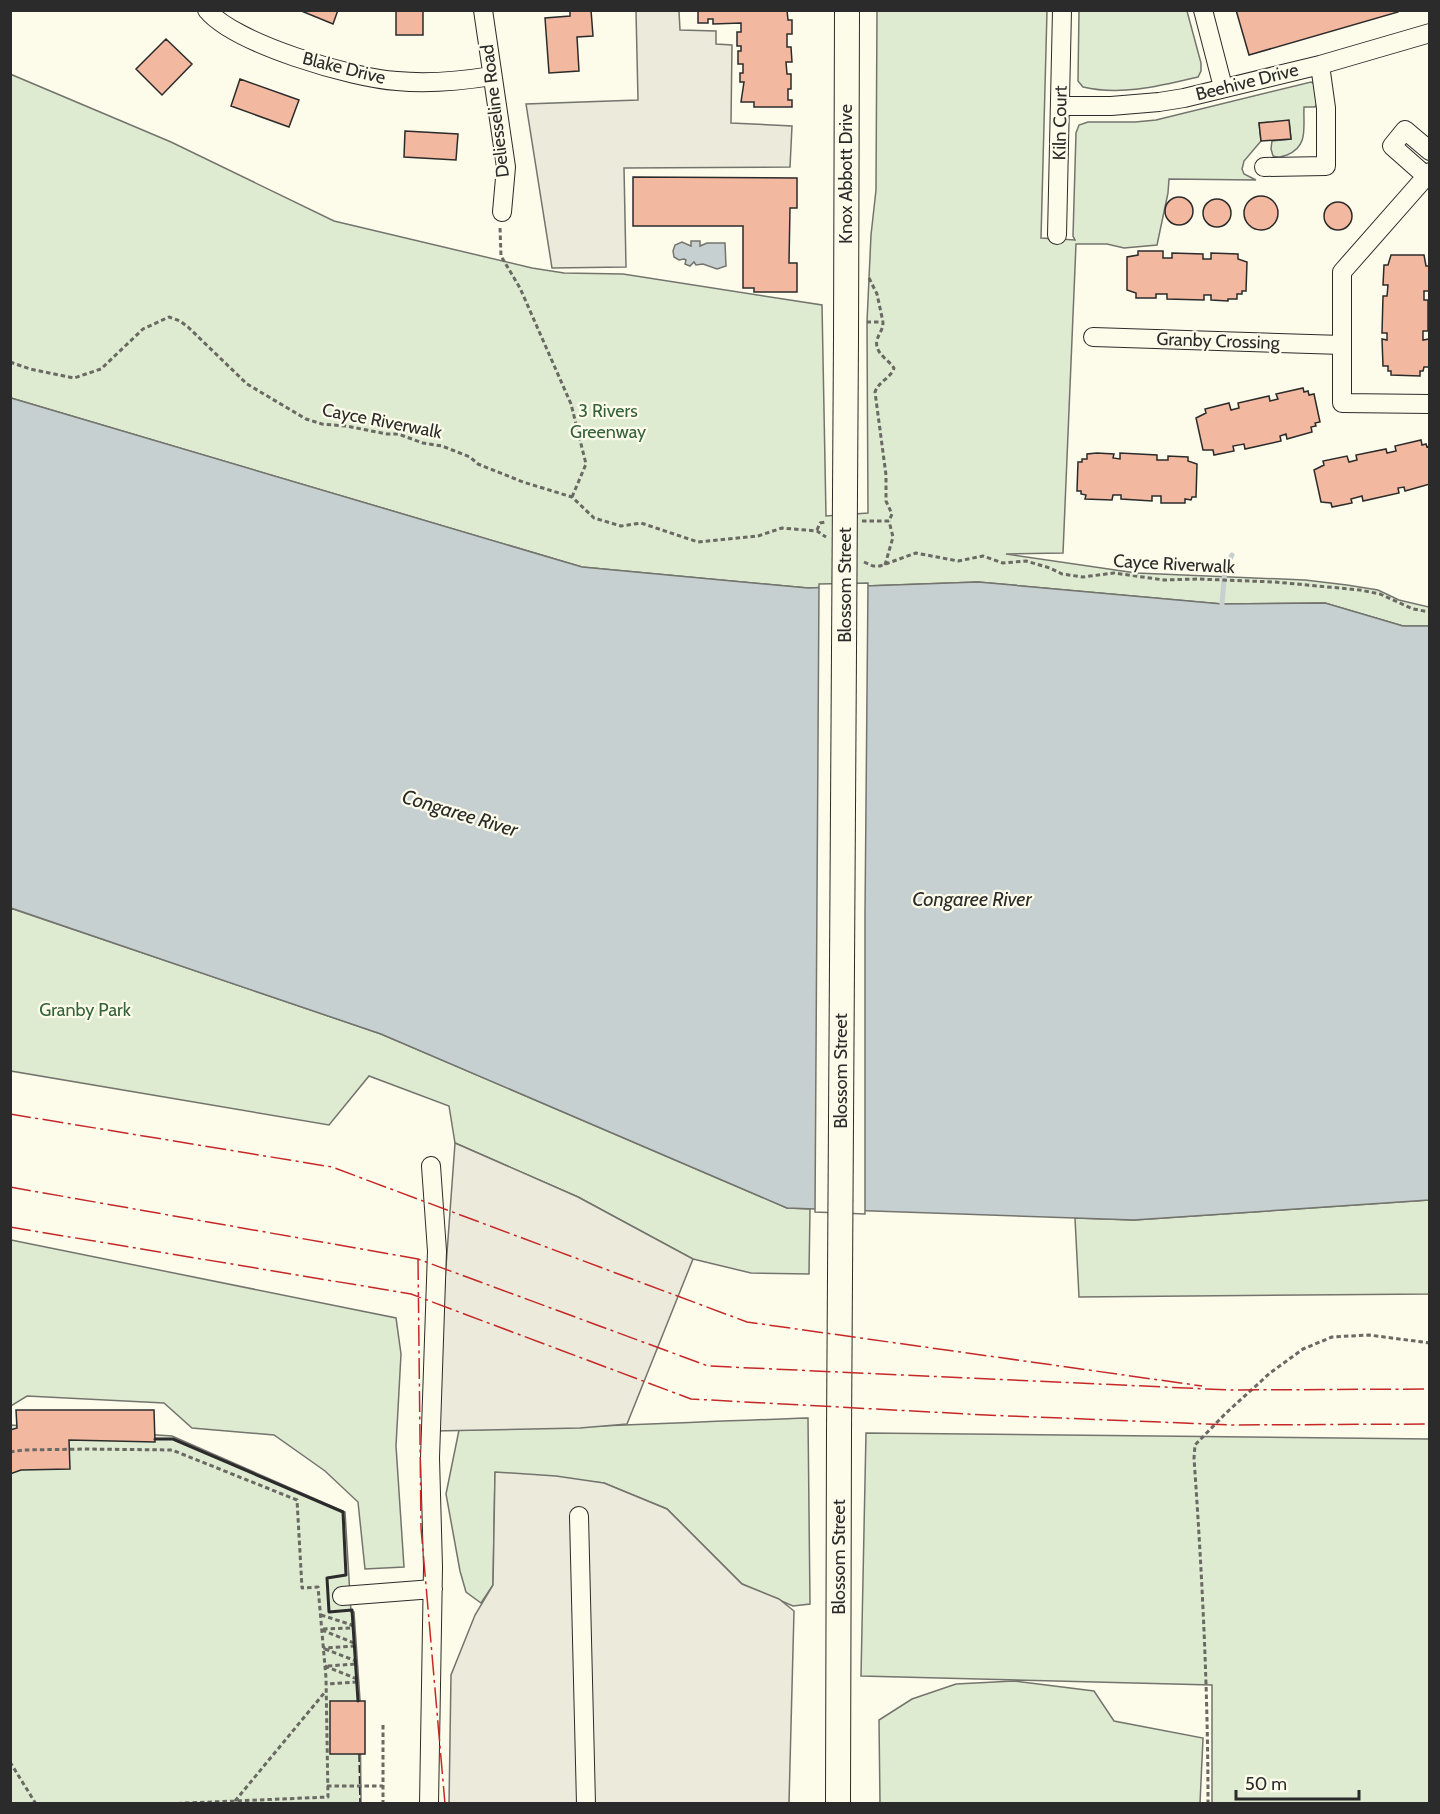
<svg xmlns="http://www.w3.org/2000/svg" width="1440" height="1814" font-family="Cabin,sans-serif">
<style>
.green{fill:#deebd1;stroke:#74746e;stroke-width:1.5}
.parking{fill:#eceadb;stroke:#74746e;stroke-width:1.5}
.water{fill:#c7d0d0;stroke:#74746e;stroke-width:1.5}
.pier{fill:#fdfbea;stroke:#74746e;stroke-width:1.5}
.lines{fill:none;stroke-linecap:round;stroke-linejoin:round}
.stream{stroke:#c7d0d0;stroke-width:5}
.building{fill:#f2b8a0;stroke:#2b2b2b;stroke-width:1.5}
.minor-casing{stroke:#2b2b2b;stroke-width:20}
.major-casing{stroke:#2b2b2b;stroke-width:26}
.path{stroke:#6a6964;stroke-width:3;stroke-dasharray:4.5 3;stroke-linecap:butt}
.minor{stroke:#fdfbea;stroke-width:18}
.major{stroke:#fdfbea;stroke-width:24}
.major-bridge-casing{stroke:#2b2b2b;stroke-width:26;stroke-linecap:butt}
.major-bridge{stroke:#fdfbea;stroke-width:24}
.fence{stroke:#2b2b2b;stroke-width:1.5;stroke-dasharray:8 3;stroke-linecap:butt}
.wall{stroke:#2b2b2b;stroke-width:3}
.power{stroke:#c62828;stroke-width:1.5;stroke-dasharray:21 4.5 3 4.5;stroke-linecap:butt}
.labels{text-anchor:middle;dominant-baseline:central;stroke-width:4.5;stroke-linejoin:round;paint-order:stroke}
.street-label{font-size:18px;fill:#2b2b2b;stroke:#fdfbea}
.park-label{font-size:18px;fill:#34623c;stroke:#fdfbea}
.water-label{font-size:20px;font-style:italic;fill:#2b2b2b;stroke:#fdfbea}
</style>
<rect width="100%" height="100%" fill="#fdfbea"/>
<!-- green -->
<path class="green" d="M877,11H1047L1041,238L1075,240L1073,236L1076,133L1079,125L1088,122H1135L1156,120L1311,82L1314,84L1317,104L1315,107H1304C1303,127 1309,146 1287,155C1281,157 1278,158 1273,156L1271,149L1272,141L1291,139L1289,121L1259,123L1261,141L1244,161L1242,169L1244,174L1256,180L1169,179L1168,193L1157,245L1124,248L1107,244H1076L1063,553L1006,554L1136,573L1305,580L1347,585L1378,590L1399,600L1429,607V626H1403L1325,603L1222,604L978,582L808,588L582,567L11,398L10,74L171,142L334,221L532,268L564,273L623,274L822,305L826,516L868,513L867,322L871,235L876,190Z
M1079,11H1187L1201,63V71L1198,77C1160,86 1121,96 1083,87L1078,81Z
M10,908L381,1034L787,1208L810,1209L809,1274L751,1273L693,1259L578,1197L455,1143L449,1106L369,1076L329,1125L11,1071Z
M1429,1200V1294L1079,1297L1075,1218L1134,1220Z
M11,1240L396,1318L401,1354L396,1446L404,1567L365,1569L358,1502L325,1471L274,1435L192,1428L164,1403L27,1396L11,1406Z
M808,1418L810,1604L793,1606L742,1584L667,1509L604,1483L495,1473L493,1585L481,1603L466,1592L460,1571L446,1494L459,1430C575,1428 691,1422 808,1418Z
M10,1425L172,1436L345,1512L351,1612H354L360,1700L361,1803H11Z
M866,1433L1429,1439V1803H1212V1685L861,1676Z
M1014,1681L1094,1691L1114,1721L1203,1738L1200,1803H880L879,1720L912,1699L956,1684Z"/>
<!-- parking -->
<path class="parking" d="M636,11H679L680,30L716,31V44L732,45L731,123L792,126L790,167L624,168L626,267L552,268L526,104L638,100Z
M455,1143L578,1197L693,1259L627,1424L580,1428L434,1431Z
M495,1472L556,1476L604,1483L667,1509L742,1584L779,1599L794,1611L789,1803L449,1804L451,1675L475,1615L493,1585Z"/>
<!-- water -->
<path class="water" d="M691,241H700V246L707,243H725L726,266L717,269L703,264L696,265L694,262L690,266L685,264L686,260L684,259L679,260L674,257L673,251L675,245L682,242L691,246Z
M11,398L582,567L808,588L978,582L1222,604L1325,603L1403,626H1429V1200L1134,1220L787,1208L381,1034L11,908Z"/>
<!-- pier -->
<path class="pier" d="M868,583L865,915V1214L815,1212L819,584Z"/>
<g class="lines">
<!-- stream -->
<path class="stream" d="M1222,604L1225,569L1232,555"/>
</g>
<!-- building -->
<path class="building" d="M299,10H338L333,24Z
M396,10H423V35H396Z
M570,10H591L593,36L577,37L579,71L549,73L545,18L570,16Z
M688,10H787L788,20H792V34H787V47H791L792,62H786L787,74H791V89H788V100H792V107H754V102H741L744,82H740V73H743V64H738V51H741V46H737V32H741V23L713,24V19H708V23H698V11Z
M1236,10H1398V12L1249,55Z
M166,39L192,64L162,95L136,69Z
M240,79L299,100L289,127L231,106Z
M1289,120L1291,139L1261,141L1259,123Z
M405,131L458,134L456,160L404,157Z
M633,177L797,178V208H790L789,263H797V292H754V288H743V226H633Z
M1244 213a17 17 0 1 1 34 0a17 17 0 1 1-34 0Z
M1165 211a14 14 0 1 1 28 0a14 14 0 1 1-28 0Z
M1203 213a14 14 0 1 1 28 0a14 14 0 1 1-28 0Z
M1324 216a14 14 0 1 1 28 0a14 14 0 1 1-28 0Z
M1138,251H1163V258H1172V253L1203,254V259H1211V253L1238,254V259L1247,262L1246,291H1242V294H1237V299H1228V301L1211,300V295H1204V300L1167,299V294H1156V298H1136V293L1127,290V257L1138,255Z
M1391,255H1424L1426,266H1430V291H1424V300H1428V331H1423V340L1429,339V367H1424L1423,371H1420V376L1391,375V371H1388V366H1383L1382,339L1387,340V333H1382L1383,296H1387L1388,285H1383L1384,265H1388Z
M1303,388L1304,392L1308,391L1309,395L1314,394L1320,422L1315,423L1316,426L1311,427L1312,432L1287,439L1286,434L1280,436L1281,441L1245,449L1244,444L1233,446L1234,451L1214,455L1213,450H1203L1196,418L1206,413L1205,409L1229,403L1231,410L1239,408L1238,403L1269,396L1270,401L1278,399L1276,394Z
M1421,440L1422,445L1426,444L1427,447L1430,446V484L1405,491L1404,487L1398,488L1399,493L1363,501L1362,496L1351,499L1352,503L1332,507L1331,503L1321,502L1314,470L1324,465L1323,461L1347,456L1349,462L1357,460L1356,455L1386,449L1387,453L1396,451L1395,446Z
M1097,453L1114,454L1113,458L1120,459V453L1157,455V460H1168V456L1188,457V461L1197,464L1196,497H1192L1191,500L1185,499V503H1161V496H1152V501L1121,499V495H1113L1112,500L1085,499L1086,495L1081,494V491H1077L1078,462H1082V459H1087V454Z
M16,1410H154L155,1442L69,1440L70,1469L21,1470L10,1474V1430L17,1428Z
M330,1701H365V1754H330Z"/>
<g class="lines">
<defs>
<path id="minor" d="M207,10C235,44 352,78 397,81C429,84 461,81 492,76
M483,10L506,167L502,212
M1203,10L1223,87
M1061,106H1111L1159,102L1184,98L1320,65L1430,33
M1264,167L1326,166V108L1320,65
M1430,172L1342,272V403L1430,404
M1426,176L1392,146L1405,130L1430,151
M1057,235L1062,10
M1093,337L1342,345
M579,1516L586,1804
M342,1596L433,1589
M429,1804L433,1567L430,1458L437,1251L431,1166"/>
<path id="major" d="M846,338L847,10
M838,1804L839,1433"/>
</defs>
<!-- minor casing -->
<use href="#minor" class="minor-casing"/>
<!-- major casing -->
<use href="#major" class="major-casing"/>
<!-- path -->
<path class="path" d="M500,228L501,256L520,288L571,404L586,464L572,497
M869,278L877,294L883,322
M10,362L30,369L74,378L101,369L143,329L169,317L180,321L188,327L247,384L306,419L322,424L346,426L387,434H398L423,443L442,446L470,457L478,464L523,482L572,497L594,518L621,526L641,523L698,542L758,536L782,528L817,531L826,537
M862,521H889L892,514L886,501V475L875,392C879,381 891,378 894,368C888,359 874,353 877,340C879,333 883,330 883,322H867
M817,530L820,523L826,522
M864,562L873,566H880L916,553L958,561L983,556L1003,563L1026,561L1050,568L1062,574L1083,577L1114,573L1164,580L1197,579L1275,582L1360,590L1380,594L1413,609L1430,612
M885,565L893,537L889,521
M10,1452L23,1450L86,1449L172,1450L297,1500L302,1588L318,1587L326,1678L328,1797L164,1804
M321,1615L352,1625V1628L322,1629
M322,1630L354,1643L355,1646L323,1648
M325,1649L356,1661V1664L327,1666
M325,1666L357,1679V1682L326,1684
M383,1725V1804
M10,1762L36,1804
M327,1786H383
M235,1801L325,1692
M1208,1804C1208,1688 1202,1573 1194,1458L1195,1445L1226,1413L1270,1373L1303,1349L1332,1337L1369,1335L1430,1343"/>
<!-- minor -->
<use href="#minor" class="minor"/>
<!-- major -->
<use href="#major" class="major"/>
<defs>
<path id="major-bridge" d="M839,1433L846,338"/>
</defs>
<!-- major-bridge casing -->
<use href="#major-bridge" class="major-bridge-casing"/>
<!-- major-bridge -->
<use href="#major-bridge" class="major-bridge"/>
<!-- fence -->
<path class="fence" d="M359,1754L360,1804"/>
<!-- wall -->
<path class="wall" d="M155,1439H173L343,1512L346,1575L327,1578L329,1612L352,1610L358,1701"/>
<!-- power -->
<path class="power" d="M10,1114L332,1167L747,1322L1202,1386
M10,1187L418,1259L708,1366L1229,1390L1430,1389
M10,1227L411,1294L691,1399L986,1415L1233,1425L1430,1424
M418,1259L421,1528L445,1804"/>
</g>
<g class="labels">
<!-- street labels -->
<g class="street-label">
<text transform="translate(344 68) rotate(14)">Blake Drive</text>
<text transform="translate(1247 82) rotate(-14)">Beehive Drive</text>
<text transform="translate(495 111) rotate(-97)">Deliesseline Road</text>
<text transform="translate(1060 123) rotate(-89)">Kiln Court</text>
<text transform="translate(846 174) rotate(-90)">Knox Abbott Drive</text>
<text transform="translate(1218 341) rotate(2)">Granby Crossing</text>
<text transform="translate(382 421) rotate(11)">Cayce Riverwalk</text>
<text transform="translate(1174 564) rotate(3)">Cayce Riverwalk</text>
<text transform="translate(845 585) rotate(-90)">Blossom Street</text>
<text transform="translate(841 1071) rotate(-90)">Blossom Street</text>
<text transform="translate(839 1557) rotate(-90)">Blossom Street</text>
</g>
<!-- park labels -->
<g class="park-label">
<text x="608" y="411">3 Rivers<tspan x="608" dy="21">Greenway</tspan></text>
<text x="85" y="1010">Granby Park</text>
</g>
<!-- water labels -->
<g class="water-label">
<text transform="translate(460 813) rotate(17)">Congaree River</text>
<text x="972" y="899">Congaree River</text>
</g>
</g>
<!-- border -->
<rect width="1440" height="1814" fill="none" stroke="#2b2b2b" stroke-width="24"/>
<!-- scale -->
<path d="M1236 1790v9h123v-9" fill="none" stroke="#2b2b2b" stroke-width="3"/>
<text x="1245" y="1790" font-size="18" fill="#2b2b2b" stroke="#fdfbea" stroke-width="4.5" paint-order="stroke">50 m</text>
</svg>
